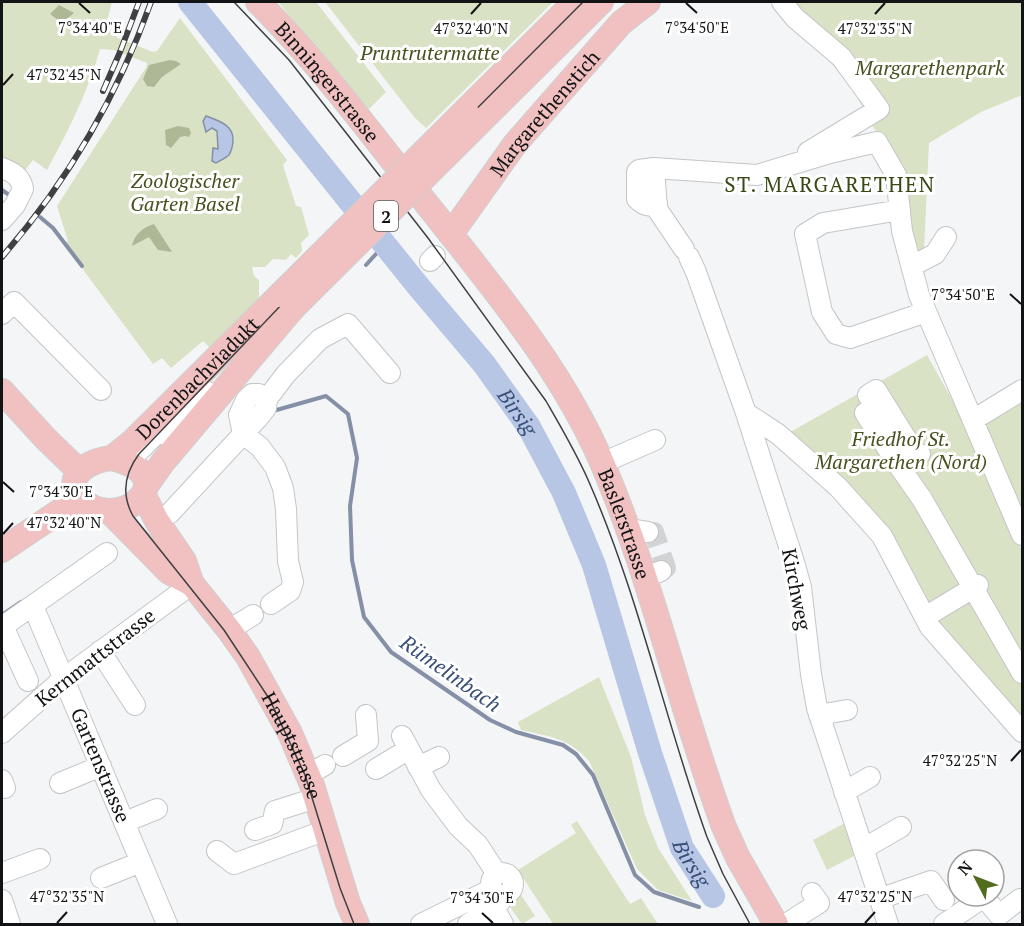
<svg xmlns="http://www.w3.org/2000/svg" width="1024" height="926" font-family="'PT Serif',serif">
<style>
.green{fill:#dae2c5}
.forest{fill:#aeb897}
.water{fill:#b6c6e4;stroke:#8590a6;stroke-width:1.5}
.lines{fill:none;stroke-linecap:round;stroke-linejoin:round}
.stream{stroke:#8590a6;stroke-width:4}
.river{stroke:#b6c6e4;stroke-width:24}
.minor-tunnel{stroke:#d1d3d5;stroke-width:20;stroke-dasharray:20 10;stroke-linecap:butt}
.minor-casing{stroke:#c3c5c7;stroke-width:22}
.major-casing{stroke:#d0d0d0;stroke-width:26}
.minor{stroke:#fff;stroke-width:20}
.major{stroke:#f1c0c1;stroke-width:24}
.tram{stroke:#3e4041;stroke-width:1.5}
.rail-casing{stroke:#3e4041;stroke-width:6}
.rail{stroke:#fff;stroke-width:4;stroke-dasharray:11;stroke-linecap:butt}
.major-bridge-casing{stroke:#d0d0d0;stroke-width:26;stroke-linecap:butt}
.major-bridge{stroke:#f1c0c1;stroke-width:24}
.ticks{fill:none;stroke:#121314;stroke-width:2}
.labels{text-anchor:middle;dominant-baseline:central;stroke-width:6;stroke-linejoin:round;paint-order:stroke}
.shield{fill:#fff;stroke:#595a5a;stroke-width:1.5}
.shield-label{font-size:18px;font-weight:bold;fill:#121314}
.park-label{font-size:20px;font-style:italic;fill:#47521e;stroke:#fff}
.street-label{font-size:20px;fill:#121314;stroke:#fff}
.neighbourhood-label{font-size:21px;letter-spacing:1.5px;fill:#374914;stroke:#fff}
.water-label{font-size:21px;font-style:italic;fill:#384e79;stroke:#fff}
.ticks-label{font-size:15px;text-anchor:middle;fill:#121314;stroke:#fff;stroke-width:6;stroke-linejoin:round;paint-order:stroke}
</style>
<rect width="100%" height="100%" fill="#f3f5f7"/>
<!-- green -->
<path class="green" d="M2,2H112L105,28L118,38L153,52L157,51L180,18L287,160L283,165L296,206L301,207L309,235L301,243L302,251L296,258L291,254L286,260L273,259L265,267H252L254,276L259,280V305L211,349L203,341L171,368L162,358L153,364L64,244L68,241L57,206L147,66V63L113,50L100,49C88,92 68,131 47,170L33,160L23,173L2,176Z
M281,2H316L386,92L367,111L279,3Z
M325,2H553L426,128L415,118Z
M772,2H1022V95L981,112L929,143L924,250L910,257L882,138L873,127L855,93L828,59L799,35Z
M927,355L981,451L1022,551V731L930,627L882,528L785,435Z
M1022,396V513L984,420Z
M599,677L631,757L645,815L658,848L692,901L658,890L637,869L589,761C567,737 551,737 521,730L518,722Z
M577,821L630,904L641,898L658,924H553L518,870L576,833L571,825Z
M847,822L858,854L827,870L813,840Z
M521,895L535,916L522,924L508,904Z"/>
<!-- forest -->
<path class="forest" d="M59,5L74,13L62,23L50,14Z
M170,60L176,61L181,64L162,77L154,87L147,86L143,79L149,65Z
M178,126L189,128L191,133L189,137L185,136L180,137L171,148L166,145L165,130Z
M154,224L172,252L158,250L149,237L132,246C134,234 144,227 154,224Z"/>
<!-- water -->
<path class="water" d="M206,116C219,121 234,125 233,141C233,145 231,152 229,155C226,158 219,161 216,163L212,161L213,148L218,149L217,131L212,128L206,132L203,121Z"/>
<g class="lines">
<!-- stream -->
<path class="stream" d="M2,190L12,197
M40,217L53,228L82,266
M366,265L385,244
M273,411L326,396L348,414L357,458L350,506L352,560L364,617L391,652L490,720L516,732L563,745L576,754L593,775L635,875L654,892L699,907
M2,615L21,602"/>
<!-- river -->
<path class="river" id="s1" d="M190,2L418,286L484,364L529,427L564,493L594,565L650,753L682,848L713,896"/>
<!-- minor-tunnel -->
<path class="minor-tunnel" d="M648,532H654L666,568L661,571"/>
<defs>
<path id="minor" d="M782,2L795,18L841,57L879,109L808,152
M2,168C12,172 21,176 23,189L15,205L2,220
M654,168L639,170L637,172V199C643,205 649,208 657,203
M900,210L823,223L805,234L822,312L836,334L850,338L926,312
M684,249L657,209L654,168L757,175L830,153L877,142L896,175L902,231L919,295L1022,535
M689,257L696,272L746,413L794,562L801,587L811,674L817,708L888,924
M430,261L435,256
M912,266L935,254L946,237
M2,314L14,302L101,390
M876,390L907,440L899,446L868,395Z
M267,399L259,394H252L246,400L239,415L243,434L260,447L275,467L283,488L286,509L288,561L293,582L290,591L271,604
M876,407L865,413L894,459L922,499L1022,673
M746,413L778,434L838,487L882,536L930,627L1022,732
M973,420L1022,390
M167,436L208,392
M127,463L171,419
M602,463L655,440
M900,468L920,454
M157,521L170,513L258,418L266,408L267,399L286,374L320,339L348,324L390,373
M628,529L648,532
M644,578L661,571
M33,606L167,924
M925,617L978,585
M3,626L28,681
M2,627L107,553
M229,630L253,615
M100,651L135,705
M819,715L847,710
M2,733L64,678L192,584
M402,736L431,790L458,826L478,845L497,874
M343,756L368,741L366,715
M418,767L439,757
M376,769L409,749
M308,775L325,765
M2,780L5,788
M60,783L101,766
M844,792L870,777
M125,822L157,809
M255,830L272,824L275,811L316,798
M863,849L901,827
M217,851L234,864L326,830
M2,873L40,859
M491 884a11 11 0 1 1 22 0a11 11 0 1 1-22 0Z
M101,878L141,862
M500,895V902L494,908L503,924
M879,899L931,881L944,900
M2,900L10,924
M421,924L492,889
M468,924L494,908
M786,924L819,903L812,893
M944,924L984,897L999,915L1020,899"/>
<g id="major">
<path id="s2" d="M258,2C323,67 377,142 434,213C497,293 563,371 603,465C653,582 680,708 724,827L738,858L776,924"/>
<path d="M466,110L575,2"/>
<path d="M479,123L601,2"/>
<path id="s3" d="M451,234L515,144L621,23L648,2"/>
<path d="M2,391L45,438L79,471"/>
<path id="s4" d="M112,458L132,442L280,295"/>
<path d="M112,458C190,477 114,538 80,497C61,474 94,459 112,458Z"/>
<path d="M146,486L163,462L293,308"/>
<path id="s5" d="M144,496L157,521L184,561L192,584L229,630L248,657L290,733L312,785L348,903L357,924"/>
<path d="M109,511L169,572L192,584"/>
<path d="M2,550L81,497"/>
</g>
</defs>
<!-- minor casing -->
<use href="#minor" class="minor-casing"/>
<!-- major casing -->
<use href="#major" class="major-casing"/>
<!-- minor -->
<use href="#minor" class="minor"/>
<!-- major -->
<use href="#major" class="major"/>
<!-- tram -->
<path class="tram" d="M234,2L289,60L347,134L428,238L546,401C561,427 577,454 589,482C639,596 665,720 707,837L723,874L750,924
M354,924L340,888L305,775L270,700L224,630L133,516C121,494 124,474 139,454L285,301L583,2"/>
<defs>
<path id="rail" d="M103,91L120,52L139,2
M2,257C67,182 118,95 151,2"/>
</defs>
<!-- rail casing -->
<use href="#rail" class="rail-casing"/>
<!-- rail -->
<use href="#rail" class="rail"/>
<defs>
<path id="major-bridge" d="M280,295L466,110
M293,308L479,123"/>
</defs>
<!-- major-bridge casing -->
<use href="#major-bridge" class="major-bridge-casing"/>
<!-- major-bridge -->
<use href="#major-bridge" class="major-bridge"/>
</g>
<!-- ticks -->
<path class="ticks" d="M79,3L90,13M686,3L697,13M471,14L481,3M875,14L885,3M3,85L13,74M1010,294L1021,304M3,482L14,492M3,534L13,523M1011,761L1021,750M482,913L493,923M57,923L67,912M865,923L875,912"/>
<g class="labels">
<!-- shield labels -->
<rect class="shield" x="374" y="201" width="24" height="30" rx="4.5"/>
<g class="shield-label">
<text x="386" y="216">2</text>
</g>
<!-- park labels -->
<g class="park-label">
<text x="430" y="52">Pruntrutermatte</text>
<text x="930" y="67">Margarethenpark</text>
<text x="185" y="180">Zoologischer<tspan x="185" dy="23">Garten Basel</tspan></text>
<text x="901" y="438">Friedhof St.<tspan x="901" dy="23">Margarethen (Nord)</tspan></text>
</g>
<!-- street labels -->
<g class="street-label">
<text stroke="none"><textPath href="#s2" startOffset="106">Binningerstrasse</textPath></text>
<text stroke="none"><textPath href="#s3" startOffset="153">Margarethenstich</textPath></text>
<text stroke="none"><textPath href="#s4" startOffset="117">Dorenbachviadukt</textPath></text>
<text stroke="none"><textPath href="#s2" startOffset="642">Baslerstrasse</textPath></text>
<text transform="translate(797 589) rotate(79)">Kirchweg</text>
<text transform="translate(95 657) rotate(-38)">Kernmattstrasse</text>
<text stroke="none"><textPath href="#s5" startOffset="292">Hauptstrasse</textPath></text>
<text transform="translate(101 765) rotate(67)">Gartenstrasse</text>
</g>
<!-- neighbourhood labels -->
<g class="neighbourhood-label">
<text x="830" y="184">ST. MARGARETHEN</text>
</g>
<!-- water labels -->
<g class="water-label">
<text stroke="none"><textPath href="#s1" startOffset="525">Birsig</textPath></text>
<text transform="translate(451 673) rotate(35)">Rümelinbach</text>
<text stroke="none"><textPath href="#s1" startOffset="1011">Birsig</textPath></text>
</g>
</g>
<g class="ticks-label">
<text x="90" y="33">7°34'40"E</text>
<text x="697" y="33">7°34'50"E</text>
<text x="471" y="34">47°32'40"N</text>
<text x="875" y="34">47°32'35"N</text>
<text x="64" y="80">47°32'45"N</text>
<text x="963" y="300">7°34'50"E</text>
<text x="61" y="497">7°34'30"E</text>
<text x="64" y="528">47°32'40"N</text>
<text x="960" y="766">47°32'25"N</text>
<text x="67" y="902">47°32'35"N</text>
<text x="875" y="902">47°32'25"N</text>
<text x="482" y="903">7°34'30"E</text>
</g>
<!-- border -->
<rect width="1024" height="926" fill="none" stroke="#121314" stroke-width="6"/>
<!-- north arrow -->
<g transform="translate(976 878) rotate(312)"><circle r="28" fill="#ffffff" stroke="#a0a1a1" stroke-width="1.5"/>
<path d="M0-4.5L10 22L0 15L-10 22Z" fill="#526c1e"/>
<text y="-9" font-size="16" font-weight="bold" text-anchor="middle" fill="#121314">N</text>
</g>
</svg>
